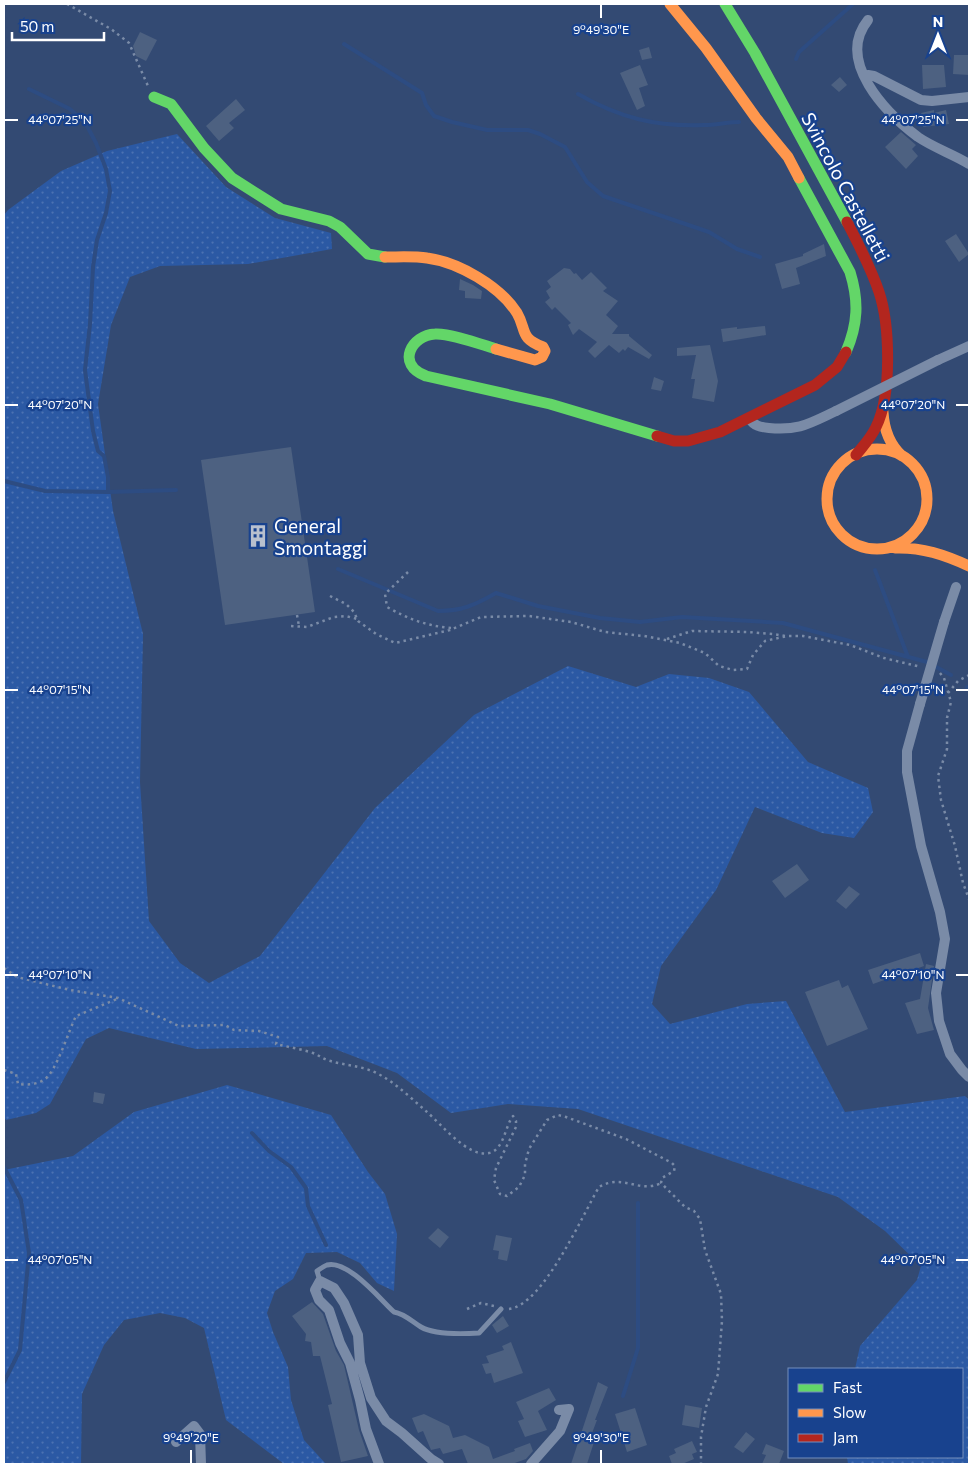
<svg xmlns="http://www.w3.org/2000/svg" width="973" height="1468" font-family="Commissioner,sans-serif">
<style>
.grass{fill:url(#grass-dots)}
.lines{fill:none;stroke-linecap:round;stroke-linejoin:round}
.stream{stroke:#2d4c82;stroke-width:4}
.building{fill:#4d6181}
.path{stroke:#7a8ba7;stroke-width:2.5;stroke-dasharray:2.5 4;stroke-linecap:butt}
.lane{stroke:#7a8ba7;stroke-width:5}
.street{stroke:#7a8ba7;stroke-width:10}
.fast{stroke:#63d668;stroke-width:11}
.slow{stroke:#ff974d;stroke-width:11}
.jam{stroke:#b3261e;stroke-width:11}
.street-bridge{stroke:#7a8ba7;stroke-width:10}
.ticks{fill:none;stroke:#fff;stroke-width:2}
.labels{text-anchor:middle;dominant-baseline:central;stroke-width:4.5;stroke-linejoin:round;paint-order:stroke}
.street-label{font-size:19px;fill:#fff;stroke:#18428e}
.poi-label{font-size:19px;fill:#fff;stroke:#18428e;text-anchor:start}
.ticks-label{font-size:12px;text-anchor:middle;fill:#fff;stroke:#18428e;stroke-width:4.5;stroke-linejoin:round;paint-order:stroke}
</style>
<defs>
<pattern id="grass-dots" width="8" height="8" patternUnits="userSpaceOnUse" patternTransform="scale(1.25)"><rect width="8" height="8" fill="#2b59a4"/><path d="M2 2h.1M6 6h.1" fill="none" stroke="#4b72b2" stroke-width="1.8" stroke-linecap="round"/></pattern>
</defs>
<rect width="100%" height="100%" fill="#334a73"/>
<!-- grass -->
<path class="grass" d="M177,134L226,187L275,218L331,233L332,249L248,264L160,266L130,277L111,325L98,404L113,511L143,634L140,782L149,921L180,963L209,983L260,956L375,808L474,715L568,666L636,687L669,674L709,678L749,692L808,762L868,788L873,812L854,838L822,833L755,807L716,890L661,966L652,1004L670,1024L747,1004L786,1001L845,1112L965,1096L969,1100V1464H848L847,1457H962V1369H855L860,1346L917,1280L921,1266L885,1231L838,1197L578,1109L508,1104L451,1113L397,1073L327,1046L196,1049L109,1028L86,1039L50,1104L36,1113L6,1120L4,1117V215L8,210L61,171L107,151Z
M227,1085L331,1115L368,1172L385,1194L397,1234L394,1291L377,1283L360,1263L337,1252L306,1253L293,1279L275,1291L267,1313L273,1332L288,1367L291,1400L304,1440L326,1464H284L226,1420L204,1328L185,1318L160,1313L124,1320L104,1345L82,1394L81,1464H4V1170L73,1156L134,1112Z"/>
<g class="lines">
<!-- stream -->
<path class="stream" d="M344,44L422,93L426,105L434,116L452,122L487,130H528L540,134L565,147L587,182L603,196L709,232L737,249L760,257
M796,59L799,52L853,4
M29,89L70,109L86,124L96,143L106,169L110,191L106,213L97,240L93,267L90,324L85,370L93,431L98,451L104,456L108,477V492
M578,94C620,118 656,127 704,125C716,125 728,122 739,122
M4,481L45,491L108,492L176,490
M338,569L438,611C462,611 475,605 496,593L538,606L600,618L640,622L682,617L783,623L927,662L951,675
M875,570L908,657
M967,687L969,689
M252,1133L269,1151L291,1167L306,1188L308,1206L326,1245
M4,1167L21,1200L29,1253L20,1350L4,1382
M623,1396L638,1348V1203"/>
</g>
<!-- building -->
<path class="building" d="M140,32L157,40L146,61L136,56L133,46Z
M649,47L652,58L642,60L639,50Z
M954,55H969V75L953,74Z
M640,65L648,85L639,88L645,106L637,110L620,73Z
M922,65H944L946,87L923,89Z
M840,77L847,85L839,92L831,85Z
M236,99L245,110L229,123L234,128L219,141L206,126Z
M934,110V113L946,110L949,124L923,127L921,113Z
M901,132L916,145L912,149L918,156L906,169L885,147Z
M956,234L969,254L959,262L945,241Z
M824,244L826,256L796,268L800,284L782,289L775,264L803,256V254Z
M564,268L570,269L574,274L576,273L582,280L591,272L607,288L603,291L618,301L606,315L618,326L612,334H629V336L652,355L649,359L628,347L625,351L623,349L619,353L609,345L595,358L588,351L597,342L579,329L573,335L568,325L571,323L555,307L552,310L545,302L550,298L546,291L551,287L547,281Z
M460,279L473,285L482,291L481,299L465,298V291L459,290Z
M765,326L766,335L723,342L721,329L737,327V329Z
M710,345L718,381L714,402L692,398L695,379H691L696,355L677,356V348Z
M654,377L664,381L661,391L651,389Z
M291,447L315,612L225,625L201,460Z
M797,864L809,880L785,898L772,881Z
M849,886L860,894L846,909L836,901Z
M920,953L924,966L873,984L868,970Z
M926,964L934,966L928,1008L934,1030L917,1034L905,1003L920,999Z
M839,980L842,988L848,985L868,1029L827,1046L805,992Z
M94,1092L105,1094L103,1104L93,1102Z
M438,1228L449,1237L440,1248L428,1238Z
M496,1235L512,1238L507,1261L498,1259L499,1251L493,1250Z
M312,1302L323,1314L336,1351L344,1365L359,1430L368,1456L341,1462L328,1405L332,1404L320,1356H313L311,1342L305,1341L306,1334L292,1316Z
M503,1316L509,1326L497,1333L492,1325Z
M511,1342L523,1373L494,1383L491,1373L486,1374L482,1364L489,1363L486,1356L504,1350L502,1346Z
M598,1382L608,1387L595,1420H597L589,1441L594,1442L587,1464H571Z
M549,1388L556,1400L538,1411L547,1430L525,1437L518,1421L524,1419L516,1402Z
M685,1405L702,1408L699,1428L682,1425Z
M635,1408L647,1445L627,1452L615,1414Z
M424,1414L449,1426L453,1438L465,1435L489,1447L493,1459L515,1451L514,1449L530,1443L533,1451L526,1459L512,1464H468L462,1449L443,1454L440,1448L431,1450L423,1431L418,1433L412,1418Z
M746,1432L755,1439L743,1453L734,1447Z
M692,1441L697,1452L692,1454L694,1459L682,1464H672L669,1456L676,1453L674,1449Z
M766,1444L784,1451L779,1464H762L766,1455L762,1454Z"/>
<g class="lines">
<!-- path -->
<path class="path" d="M67,4L111,29L129,43L148,86
M408,572L385,594L387,607C408,619 427,626 451,628
M330,596L346,604L354,612L358,621L376,634L395,643L450,630L481,617L529,616L571,622L605,632L644,636L680,643L705,653L719,666L733,670L747,669L753,655L765,641L787,636H803L850,645L884,658L921,667
M297,615L299,626
M291,626L307,627L334,617L346,616L357,619
M667,639L692,631L748,632L773,634L785,636
M940,673L944,678L951,702L947,718V749L938,776L941,800L955,846L963,883L969,899
M948,693L958,681L969,675
M4,968L17,977L70,990L118,998L179,1026L225,1025L234,1030L259,1031L278,1037L276,1044C288,1047 301,1049 313,1053C318,1055 322,1058 327,1060C345,1066 364,1065 382,1076C398,1085 413,1100 427,1112C441,1124 468,1158 489,1153C504,1150 505,1126 513,1116L516,1121V1127L496,1168L494,1180L500,1194L507,1196L519,1187L525,1175V1164L529,1149L547,1120L558,1115L566,1117L626,1139L672,1163L675,1166L674,1171L662,1178L661,1183L685,1207L694,1211L700,1219L705,1250L721,1294L722,1321L718,1374L706,1407L701,1437V1464
M4,1070L16,1074L18,1084C27,1085 37,1085 45,1079C56,1072 69,1030 76,1016L117,999
M467,1309L481,1303L494,1306
M509,1309C543,1305 582,1216 599,1187C623,1173 639,1194 661,1183"/>
<!-- lane -->
<path class="lane" d="M320,1281L317,1271C320,1269 324,1266 327,1265C347,1259 380,1299 394,1312C405,1314 411,1321 421,1327C435,1335 463,1334 479,1333L501,1309"/>
<!-- street -->
<path class="street" d="M868,20C835,61 886,113 918,137C934,148 953,154 969,164
M865,78L868,75L874,76L921,100L932,101L969,97
M938,360L969,346
M749,418C754,426 760,427 769,428C799,431 810,423 836,411
M944,622L956,587
M920,704L907,751V772L921,846L940,912L945,939L936,993L939,1021L950,1054L962,1070L969,1077
M176,1442L194,1426L200,1434L201,1464
M379,1464L366,1429L360,1400L350,1363L340,1343L329,1310L319,1300L315,1290L320,1281L334,1288L344,1303L358,1335L360,1363L371,1398L386,1421L402,1433L431,1459L439,1464
M531,1464L560,1431L569,1409L559,1410"/>
<!-- fast -->
<path class="fast" d="M725,4L755,53L847,222
M154,97L171,104L204,148L232,178L281,209L329,221L340,227L368,254L385,257
M799,178L850,272C859,301 858,324 846,352
M496,349C480,344 450,333 435,334C412,335 395,364 426,376L550,404L657,436"/>
<!-- slow -->
<path class="slow" d="M670,4L706,48L756,118L788,157L799,178
M385,257C399,257 414,256 427,258C458,262 500,286 517,313C527,330 519,338 543,347L545,351L542,357L535,360L496,349
M883,412C884,430 889,444 902,456
M827 499a50 50 0 1 1 100 0a50 50 0 1 1-100 0Z
M895,548C922,547 945,555 969,566"/>
<!-- jam -->
<path class="jam" d="M847,222C859,245 871,268 879,292C890,325 892,395 876,427C871,438 863,446 856,455
M657,436L674,441H688L720,432L815,385L837,367L846,352"/>
<!-- street-bridge -->
<path class="street-bridge" d="M836,411L938,360
M920,704L944,622"/>
</g>
<!-- ticks -->
<path class="ticks" d="M601,5V18M5,120H18M956,120H968M5,405H18M956,405H968M5,690H18M956,690H968M5,975H18M956,975H968M5,1260H18M956,1260H968M191,1450V1463M601,1450V1463"/>
<!-- icons -->
<defs>
<symbol id="building-bare" viewBox="-9 -9 18 18"><path d="M-4-6H4V6H1V3H-1V6H-4ZM-2.5-4.3h1.7v1.8h-1.7ZM.8-4.3h1.7v1.8H.8ZM-2.5-1h1.7V.8h-1.7ZM.8-1h1.7V.8H.8Z" fill="#b8c0ce" stroke="#18428e" stroke-width="2.5" paint-order="stroke"/></symbol>
</defs>
<g fill-rule="evenodd">
<use href="#building-bare" x="242" y="520" width="32" height="32"/>
</g>
<g class="labels">
<!-- street labels -->
<g class="street-label">
<text transform="translate(846 187) rotate(62)">Svincolo Castelletti</text>
</g>
<!-- poi labels -->
<g class="poi-label">
<text x="274" y="525">General<tspan x="274" dy="22">Smontaggi</tspan></text>
</g>
</g>
<g class="ticks-label">
<text x="601" y="34">9°49'30"E</text>
<text x="60" y="124">44°07'25"N</text>
<text x="913" y="124">44°07'25"N</text>
<text x="60" y="409">44°07'20"N</text>
<text x="913" y="409">44°07'20"N</text>
<text x="60" y="694">44°07'15"N</text>
<text x="913" y="694">44°07'15"N</text>
<text x="60" y="979">44°07'10"N</text>
<text x="913" y="979">44°07'10"N</text>
<text x="60" y="1264">44°07'05"N</text>
<text x="913" y="1264">44°07'05"N</text>
<text x="191" y="1442">9°49'20"E</text>
<text x="601" y="1442">9°49'30"E</text>
</g>
<!-- border -->
<rect width="973" height="1468" fill="none" stroke="#ffffff" stroke-width="10"/>
<!-- legend -->
<rect x="788" y="1368" width="175" height="90" fill="#18428e" stroke="#748ebb"/>
<rect x="798" y="1384" width="25" height="8" fill="#63d668" stroke="#748ebb"/>
<text x="833" y="1393" font-size="15" fill="#ffffff">Fast</text>
<rect x="798" y="1409" width="25" height="8" fill="#ff974d" stroke="#748ebb"/>
<text x="833" y="1418" font-size="15" fill="#ffffff">Slow</text>
<rect x="798" y="1434" width="25" height="8" fill="#b3261e" stroke="#748ebb"/>
<text x="833" y="1443" font-size="15" fill="#ffffff">Jam</text>
<!-- north arrow -->
<g transform="translate(938 35)" stroke="#18428e" stroke-width="4" paint-order="stroke">
<path d="M0-4L9 19L0 12L-9 19Z" fill="#ffffff"/>
<text y="-8" font-size="14" font-weight="bold" text-anchor="middle" fill="#ffffff">N</text>
</g>
<!-- scale -->
<path d="M12 32v8h92v-8" fill="none" stroke="#ffffff" stroke-width="2.5"/>
<text x="20" y="32" font-size="15" fill="#ffffff" stroke="#18428e" stroke-width="4" paint-order="stroke">50 m</text>
</svg>
